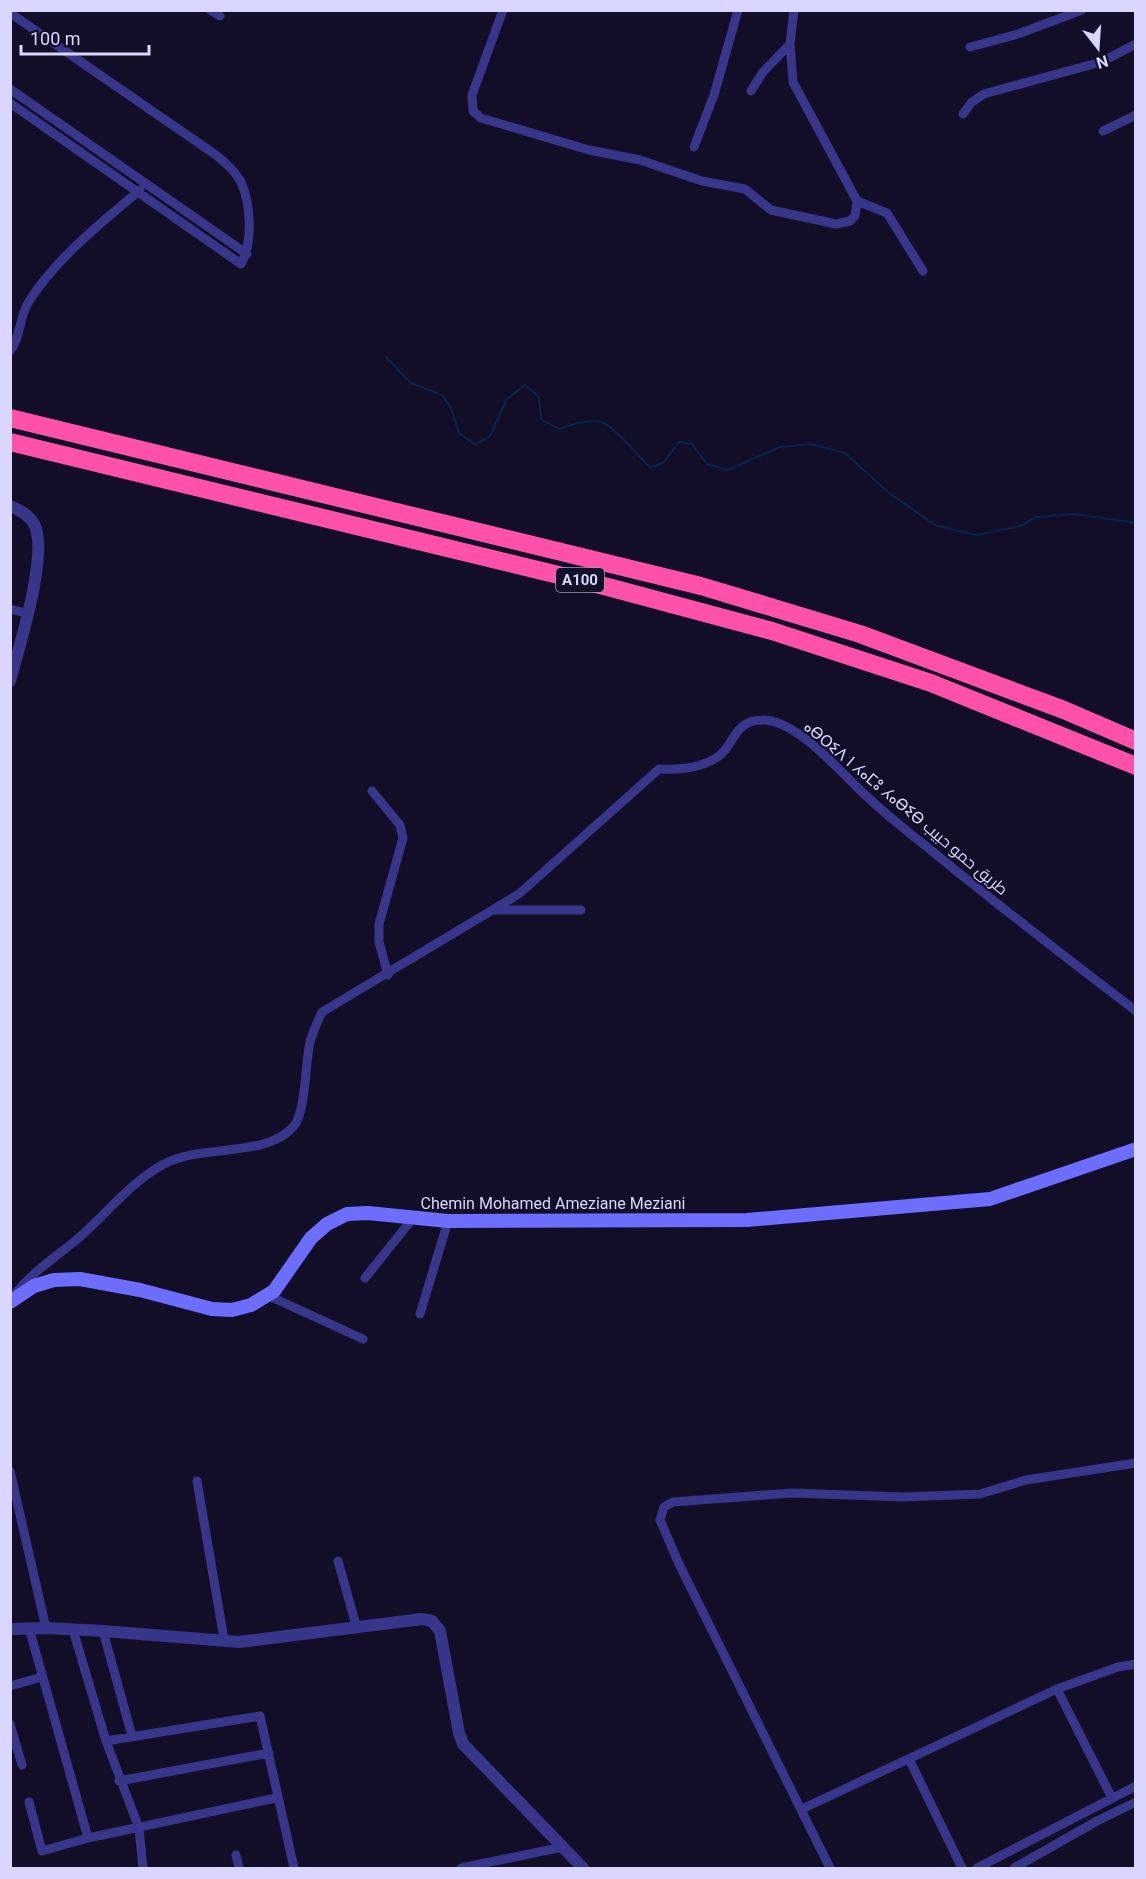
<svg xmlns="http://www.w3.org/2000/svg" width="1146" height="1879" font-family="Roboto,Cairo,'Noto Sans Tifinagh',sans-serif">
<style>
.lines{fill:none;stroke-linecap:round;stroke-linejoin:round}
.stream{stroke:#09244d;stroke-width:2}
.minor{stroke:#37368a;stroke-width:9}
.tertiary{stroke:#37368a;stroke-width:12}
.secondary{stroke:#6d6dff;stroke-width:14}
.motorway{stroke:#ff51a9;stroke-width:18}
.labels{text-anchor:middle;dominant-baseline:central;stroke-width:4.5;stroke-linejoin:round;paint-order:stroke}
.shield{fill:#120e28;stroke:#9d9abe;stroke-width:1.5}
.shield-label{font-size:15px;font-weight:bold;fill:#d9d6ff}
.street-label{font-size:16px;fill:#d9d6ff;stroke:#120e28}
</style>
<rect width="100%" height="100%" fill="#120e28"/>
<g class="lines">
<!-- stream -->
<path class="stream" d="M386,357L411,383L442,395L451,408L459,433L475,445L490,436L507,399L525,385L539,397L541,419L559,429C571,425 584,420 597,421C611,421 638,457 651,468L664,462L679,442L692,444L707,464L728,470L780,447L811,444L845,453L889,493L935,525L976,535L1020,526L1037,517L1075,514L1136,523"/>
<!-- minor -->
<path class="minor" d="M210,10L220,16
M503,10L472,95L473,111L481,118L589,150L640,160L702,181L745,189L771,210L836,224L850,221L855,216L857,201
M794,10L790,44L793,82L857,201L887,213L923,271
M10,13L216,155C225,162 235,171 241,182C251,204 253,243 241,264L10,103
M970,47L1018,34L1082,10
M10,89L247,254
M751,91L763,72L790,44
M963,114L972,102L984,94L1101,62L1136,44
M1103,131L1136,115
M694,147L714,95L738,10
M10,351C21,337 19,318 28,303C55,259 101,223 140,190
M10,609L26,613
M372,791L400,825L403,838L379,924V942L388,975
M494,910H581
M365,1278L413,1218
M267,1295L363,1339
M13,1296C32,1273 51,1260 74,1242C104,1217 130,1182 164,1164C201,1144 267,1158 294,1126C306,1111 305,1063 310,1042C313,1031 318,1021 322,1012L519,894L659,769C677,770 700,768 716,758C735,747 732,720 763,720C795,720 836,767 858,788C883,813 911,834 938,856C1003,909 1069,960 1136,1011
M420,1314L448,1221
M10,1471L46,1628
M197,1481L224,1639
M338,1561L356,1625
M29,1628L88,1838
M73,1630L106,1741L139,1828L143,1868
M103,1631L132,1736
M10,1686L42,1677
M1057,1689L1112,1798
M10,1724L22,1765
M106,1741L260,1716L294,1868
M909,1759L962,1868
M119,1781L269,1753
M29,1802L42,1851L88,1838L276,1798
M802,1809L1057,1689L1118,1667L1136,1664
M236,1855L239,1868
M461,1868L563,1847
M830,1868L679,1564L660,1520L664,1507L673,1502L792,1493L903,1497L980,1494L1026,1480L1136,1463
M977,1868L1136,1786
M1014,1868L1097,1821L1136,1802"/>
<!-- tertiary -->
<path class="tertiary" d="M10,506C20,510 31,516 35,526C48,556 19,647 10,681
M10,1629L46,1628L103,1631L239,1642L422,1619L432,1621L440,1631L459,1733L463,1744L583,1868"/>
<!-- secondary -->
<path class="secondary" d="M10,1302L34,1286L54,1280L80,1279L140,1290L212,1309L232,1310L251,1305L274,1291L311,1238L327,1224L347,1214L368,1213L448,1221L747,1220L990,1199L1136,1149"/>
<!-- motorway -->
<path class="motorway" d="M10,418L701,586L860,634L1064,710L1136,741
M10,442L608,587L772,631L931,683L1136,766"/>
</g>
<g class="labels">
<!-- shield labels -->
<rect class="shield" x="556" y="568" width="48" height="24" rx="4.5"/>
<g class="shield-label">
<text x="580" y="580">A100</text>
</g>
<!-- street labels -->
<g class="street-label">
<text transform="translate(906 808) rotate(40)">ⴰⴱⵔⵉⴷ ⵏ ⵃⴰⵎⵓ ⵃⴰⴱⵉⴱ طريق حمو حبيب</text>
<text x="553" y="1203">Chemin Mohamed Ameziane Meziani</text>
</g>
</g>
<!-- border -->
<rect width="1146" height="1879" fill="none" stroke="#d9d6ff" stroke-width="24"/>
<!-- north arrow -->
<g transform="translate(1098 48) rotate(163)" stroke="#120e28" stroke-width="4.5" paint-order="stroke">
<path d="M0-4.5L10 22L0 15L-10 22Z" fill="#d9d6ff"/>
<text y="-9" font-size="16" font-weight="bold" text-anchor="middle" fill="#d9d6ff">N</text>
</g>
<!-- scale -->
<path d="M21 45v9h128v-9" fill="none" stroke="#d9d6ff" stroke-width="3"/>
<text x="30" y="45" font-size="18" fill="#d9d6ff" stroke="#120e28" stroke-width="4.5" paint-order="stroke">100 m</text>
</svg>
